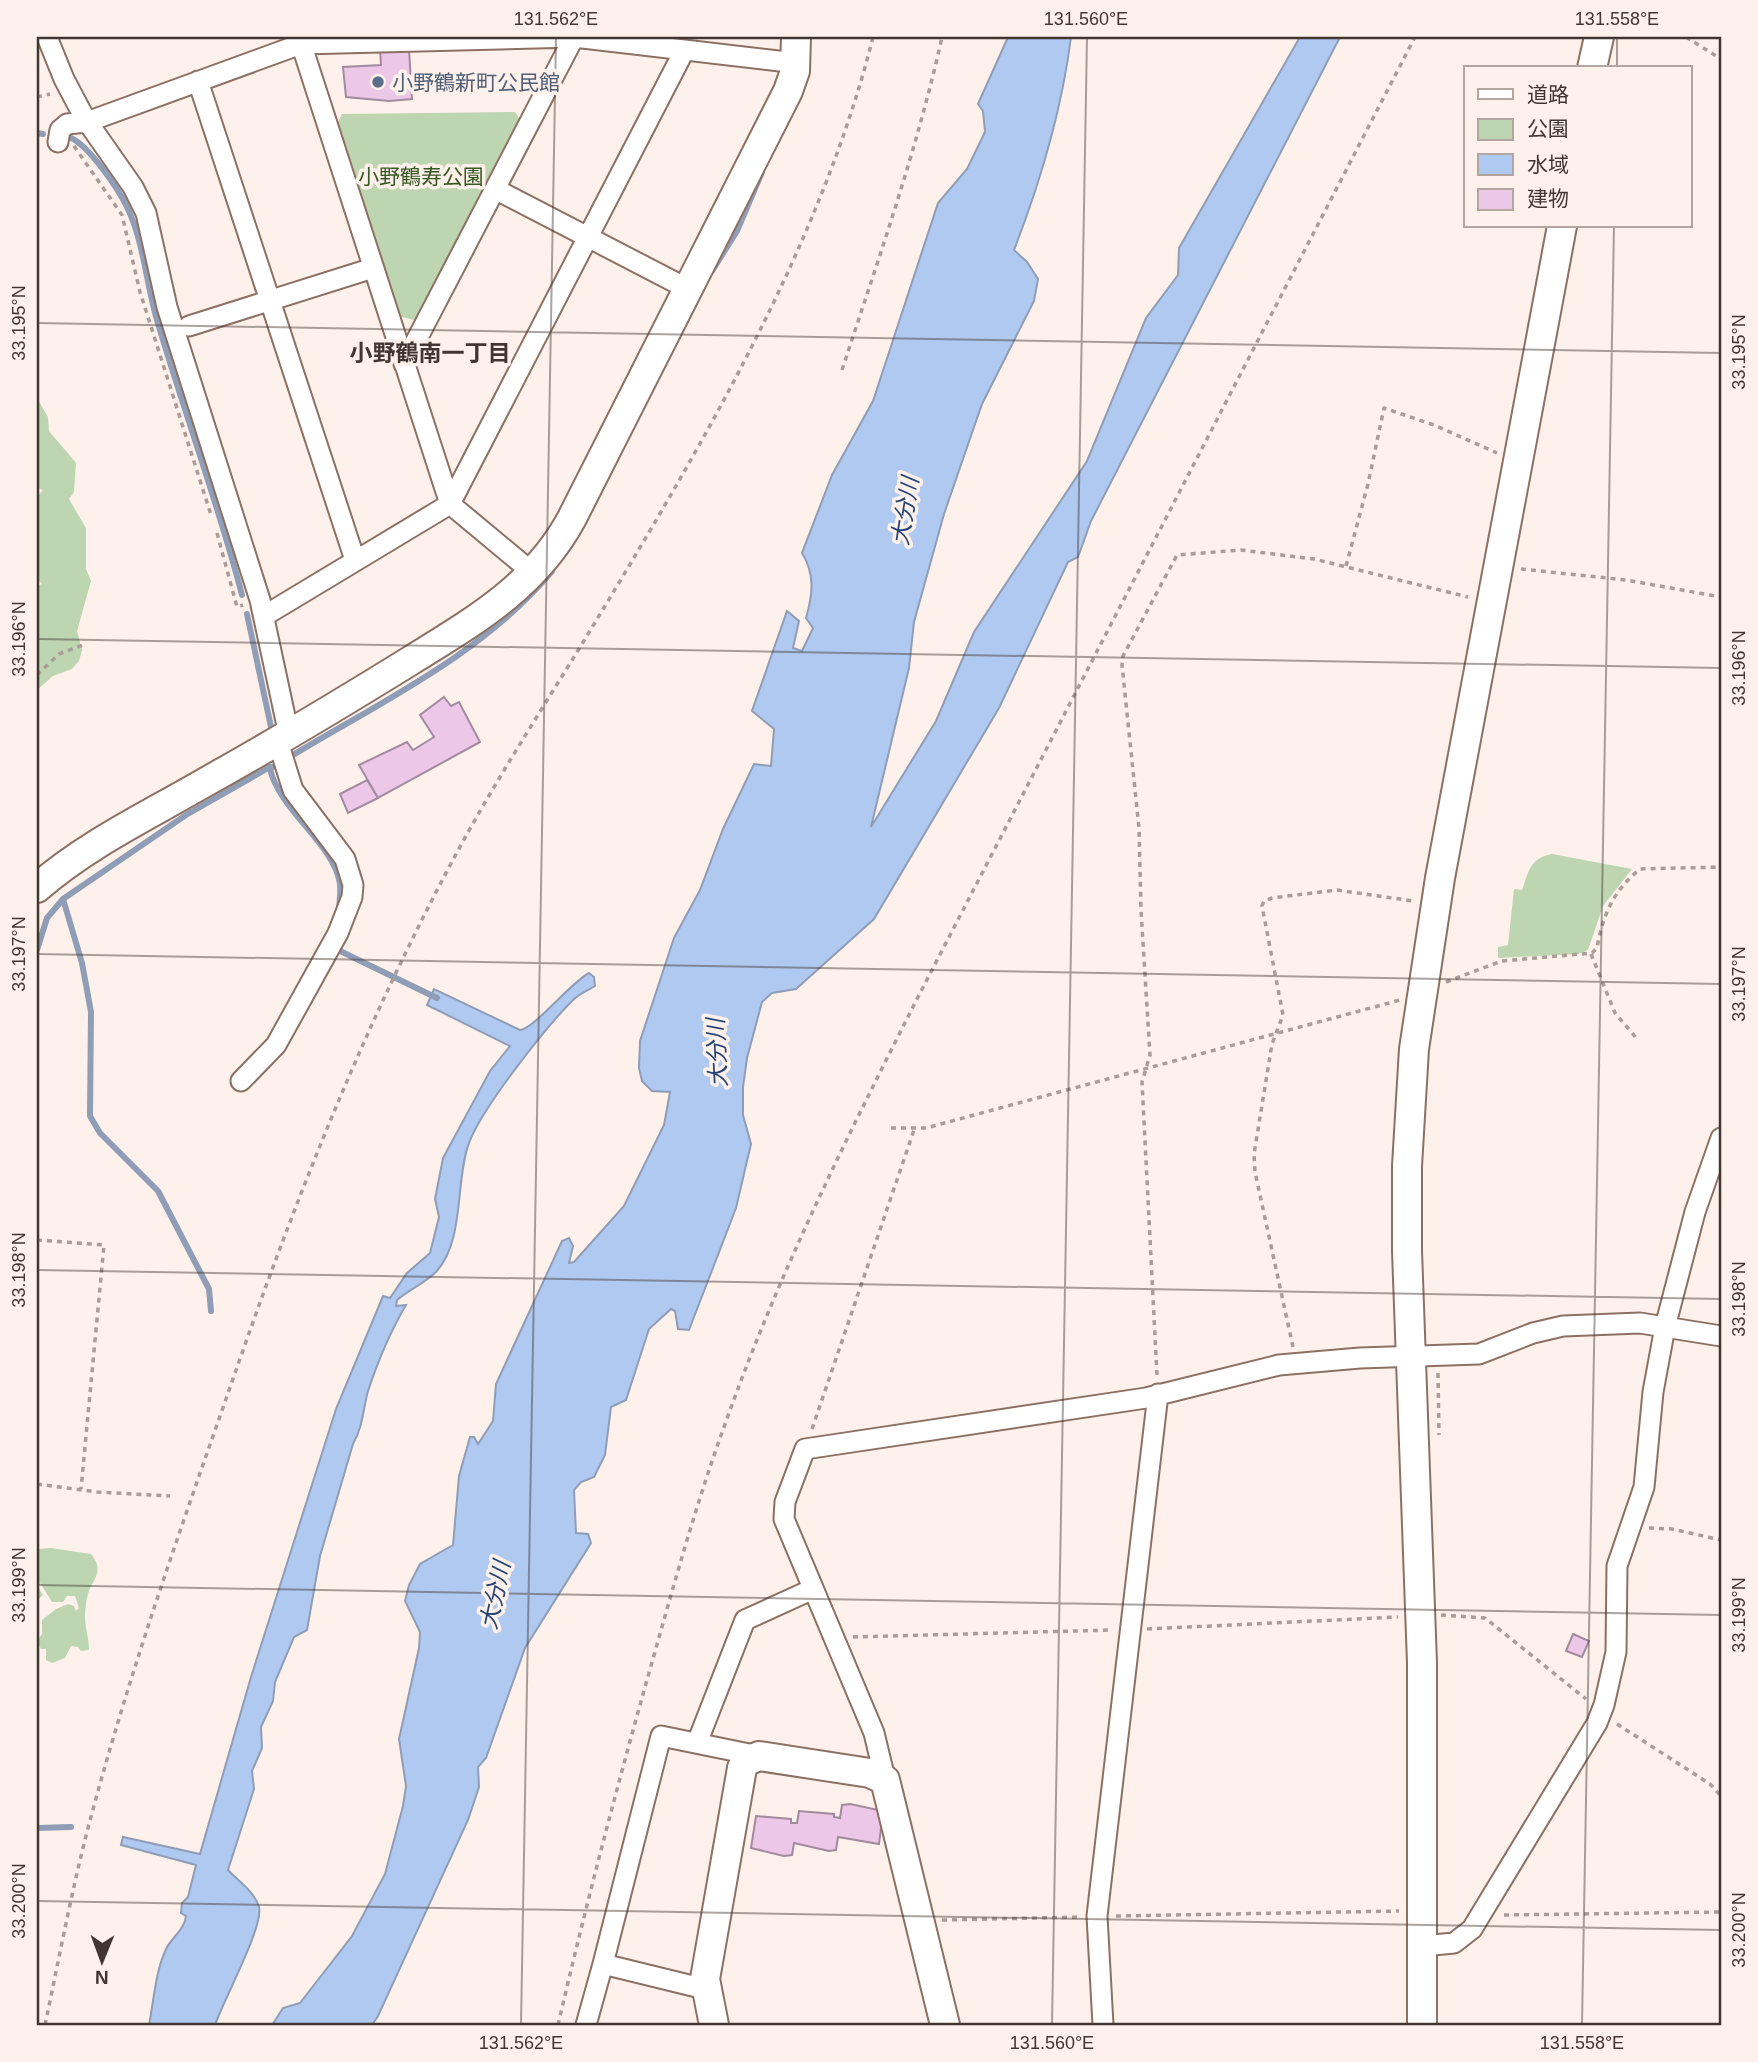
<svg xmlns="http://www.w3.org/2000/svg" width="1758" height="2062" font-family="Helvetica,'Noto Sans JP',sans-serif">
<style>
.green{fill:#bdd5b1}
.water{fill:#b0c9f0;stroke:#8f9db6;stroke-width:2}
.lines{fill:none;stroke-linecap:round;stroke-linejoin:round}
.stream{stroke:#8f9db6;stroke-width:6}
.building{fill:#edc7e8;stroke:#a28a9f;stroke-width:2}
.street-casing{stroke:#8d7064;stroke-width:23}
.secondary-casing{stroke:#8d7064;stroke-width:32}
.path{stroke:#aa9d97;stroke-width:3.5;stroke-dasharray:5 5;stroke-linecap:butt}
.street{stroke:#fff;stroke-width:19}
.secondary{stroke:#fff;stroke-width:28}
.ticks{fill:none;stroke:#423630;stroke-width:2;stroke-opacity:0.45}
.service-dot{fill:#5c6f8a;stroke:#fef1eb;stroke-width:2.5}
.labels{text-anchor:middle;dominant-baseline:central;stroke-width:7;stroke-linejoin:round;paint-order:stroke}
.service-label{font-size:21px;fill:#4e5e75;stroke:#fef1eb;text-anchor:start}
.park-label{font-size:21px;fill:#365821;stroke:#fef1eb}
.neighbourhood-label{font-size:23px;font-weight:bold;fill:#423630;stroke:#fef1eb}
.water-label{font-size:23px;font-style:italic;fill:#254475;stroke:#fef1eb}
.neatline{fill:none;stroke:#423630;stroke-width:2.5}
.ticks-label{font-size:18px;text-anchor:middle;fill:#423630}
</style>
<rect width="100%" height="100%" fill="#fef1eb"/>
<!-- green -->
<path class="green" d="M515,112L522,123L418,321L398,316L338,122L342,114Z
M37,398L48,417L49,431L76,463L74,492L69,499L86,528V569L91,581L77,631L82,650L79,661L72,669L53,676L37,690V586L42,584L37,578V497L43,490L37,488Z
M1552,854L1632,869L1603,906L1588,950L1578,954L1498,958V947L1508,945L1514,889L1522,890C1529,871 1530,858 1552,854Z
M51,1548L91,1554C106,1572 91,1581 88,1594C86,1600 85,1611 85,1617C85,1627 89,1639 89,1650L81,1651L78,1647L71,1646L65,1658L52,1663L46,1660V1649H41L37,1641L42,1634V1620L56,1609L68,1604L74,1606L76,1611L79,1608L75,1596H67L63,1602H52L40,1583L38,1587L43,1595L37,1600V1549Z"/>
<!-- water -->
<path class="water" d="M1008,37H1071C1062,109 1040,183 1014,250L1027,262L1038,279L1034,301L982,404L944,514L914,622L909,668L871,827L936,721L974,632L1087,461L1146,318L1178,275L1179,248L1300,37H1340L1091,521L1078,557L1068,562L999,708L874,919L796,989L772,993L762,1002L747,1058L743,1087V1115L751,1144L736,1208L689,1330L678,1329L675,1311L671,1309L649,1329L626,1400L611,1407L605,1455L594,1477L581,1482L574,1490L576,1533L588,1534L591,1543L525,1648L486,1758L478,1767L479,1787L468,1820L378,2016L372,2025H272L283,2008L300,2003L352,1936L385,1874L403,1806L406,1786L399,1739L419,1648L420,1632L405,1601L409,1585L420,1564L453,1545L459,1476L470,1437H474L478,1444L493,1421L496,1384L562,1241L569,1238L573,1246L569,1263L574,1262L624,1206L664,1125L670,1092L652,1091L642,1081L639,1068L640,1041L674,938L700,890L723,829L754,764L771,766L774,729L752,711L787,611L799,621L793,648L802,651L813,628L806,618C813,594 815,574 802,553L832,475L873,401L938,203L967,169L985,132L983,111L978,104Z
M589,973L594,977L595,986C588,990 579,994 573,1000C545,1028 482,1108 469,1143C455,1180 465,1241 436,1272C425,1283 408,1290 397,1300L396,1306L406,1305C390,1332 378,1361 368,1391C363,1409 363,1427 353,1444L320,1556L307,1630L294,1637L275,1682L273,1701L261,1727L262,1748L252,1771L254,1789L228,1870C238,1881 255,1892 259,1907C264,1926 223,2001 215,2025H149C154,2000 155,1973 166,1949C172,1937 185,1929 186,1916L181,1913L182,1903L188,1897L196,1865L121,1845L123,1837L200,1854L251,1677L336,1409L383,1296L390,1298L407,1273L430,1253L439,1217L435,1199L443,1158L490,1071L510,1046L427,1005L434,989L520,1030C535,1028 569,984 589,973Z"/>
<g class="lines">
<!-- stream -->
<path class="stream" d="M37,133L43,134
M71,138C89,146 118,188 127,207C144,242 146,283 157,320C184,412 218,502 242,595
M712,271L737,231L762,172
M247,614L271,727
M339,912C339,903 341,893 340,884C335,845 280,811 270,769C367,708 478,660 552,571
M340,943V951L437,998
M37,950L47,918L63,899
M211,1311L209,1289L158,1191L100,1133L90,1116L91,1012L82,963L63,899L186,815L270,767
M37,1828L71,1827"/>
</g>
<!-- building -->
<path class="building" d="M409,49L412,99L389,101L346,97L343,67L381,65L380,50Z
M444,697L451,706L459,702L480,742L378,798L359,765L407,742L413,750L434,737L420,715Z
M367,780L378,798L348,813L340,794Z
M1573,1634L1589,1641L1582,1657L1566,1651Z
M850,1804L883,1811L879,1844L838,1837L836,1850L829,1851L794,1843L792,1855L784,1856L751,1848L756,1816L791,1819V1823H797L799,1811L834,1814V1817L840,1818L842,1805Z"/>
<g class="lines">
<defs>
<path id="street" d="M47,37L64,79L84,117L133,187L146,213L167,307L260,600L289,735
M299,37L450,504L533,573
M198,81L355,560
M58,142L60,130L67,124L87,122L301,44L574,37L796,63
M495,189L688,289
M189,326L373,268
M404,364L574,37
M264,616L450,504L684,51
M241,1081L276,1045L338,933L352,897L353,885L345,859L293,790L278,742
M697,1743L745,1620L813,1589
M887,1787L874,1733L784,1519L785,1502L805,1449L1146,1398L1279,1365L1360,1358L1479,1354L1533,1333L1563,1326L1640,1323L1721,1336
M1422,1946L1454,1943L1472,1929L1597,1723L1604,1705L1616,1652L1617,1566L1644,1487L1653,1392L1665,1327L1695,1212L1721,1138
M603,1964L661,1736L759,1756
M586,2025L603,1964L705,1989
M1103,2025L1097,1916L1158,1394"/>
<path id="secondary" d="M1592,68L1599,37
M37,888C86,845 147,816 204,783C274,744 342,703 410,661C474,621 535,587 572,518L788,91L795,71L796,37
M714,2025L705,1979L742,1768L745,1762L759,1756L870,1773L885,1780L945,2025
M1422,2025V1663L1407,1251V1166L1414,1049L1440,878L1562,226"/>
</defs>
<!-- street casing -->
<use href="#street" class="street-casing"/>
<!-- secondary casing -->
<use href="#secondary" class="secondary-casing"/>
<!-- path -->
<path class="path" d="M1686,37L1721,59
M37,97L50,94
M74,146L122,215L140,292L211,515
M842,370C878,260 917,150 942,37
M217,533L237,607L243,605
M1346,566L1368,484L1384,408L1434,425L1497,453
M1521,569L1626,580L1721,597
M37,675L59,654L86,644
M1591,954L1615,1013L1638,1040
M1446,982L1502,961L1592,953L1597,948C1603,915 1613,891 1640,869L1721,867
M891,1128H926L1400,1000
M37,1240L104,1245L81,1489
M1293,1347L1255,1172L1254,1154L1272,1044L1283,1015L1262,906L1264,901L1272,898L1337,890L1413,901
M1438,1373L1439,1435
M1157,1375L1142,1082L1150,1055L1141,910L1139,828L1122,665L1123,656L1177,555L1241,550L1314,559L1468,597
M812,1429L914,1130
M37,1484L97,1492L170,1496
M1649,1528L1672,1529L1721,1540
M1441,1615L1485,1618L1586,1699
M1147,1629L1398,1617
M853,1637L1112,1630
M1617,1724L1710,1784L1721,1796
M1504,1915L1721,1912
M1116,1916L1399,1911
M942,1920L1081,1917
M45,2025C60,1954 73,1883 92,1813C130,1672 178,1536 226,1399C290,1213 361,1031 454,858C495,781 543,708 588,634C699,451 821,245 873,37
M558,2025C585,1909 615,1794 647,1680C671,1595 694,1510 724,1427C776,1279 847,1137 918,997L1415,37"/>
<!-- street -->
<use href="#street" class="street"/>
<!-- secondary -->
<use href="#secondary" class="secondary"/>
</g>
<!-- ticks -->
<path class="ticks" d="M1710,37H1721M1617,68V37M37,323L1721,353M37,639L1721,668M37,954L1721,984M37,1270L1721,1299M37,1585L1721,1615M37,1901L1721,1930M521,2025L556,37M1052,2025L1087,37M1582,2025L1614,226"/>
<!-- markers -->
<circle class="service-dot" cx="378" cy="82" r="7"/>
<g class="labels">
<!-- service labels -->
<g class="service-label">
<text x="392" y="82">小野鶴新町公民館</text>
</g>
<!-- park labels -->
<g class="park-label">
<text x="421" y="176">小野鶴寿公園</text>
</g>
<!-- neighbourhood labels -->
<g class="neighbourhood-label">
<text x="430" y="353">小野鶴南一丁目</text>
</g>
<!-- water labels -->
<g class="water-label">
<text transform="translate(905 511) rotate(-81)">大分川</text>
<text transform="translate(717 1053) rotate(-93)">大分川</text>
<text transform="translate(495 1595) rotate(-78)">大分川</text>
</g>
</g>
<!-- border -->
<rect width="1758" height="2062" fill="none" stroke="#fef1eb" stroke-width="77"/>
<!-- legend -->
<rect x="1464" y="66" width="228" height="161" fill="#fef1eb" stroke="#b3a6a0" stroke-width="2"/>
<rect x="1478" y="89" width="35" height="10" fill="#ffffff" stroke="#b3a6a0" stroke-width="2"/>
<text x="1527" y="102" font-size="21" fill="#423630">道路</text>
<rect x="1478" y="119" width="35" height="21" fill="#bdd5b1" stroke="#b3a6a0" stroke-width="2"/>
<text x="1527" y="136" font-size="21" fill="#423630">公園</text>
<rect x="1478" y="154" width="35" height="21" fill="#b0c9f0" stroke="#b3a6a0" stroke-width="2"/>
<text x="1527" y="172" font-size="21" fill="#423630">水域</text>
<rect x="1478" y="189" width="35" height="21" fill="#edc7e8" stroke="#b3a6a0" stroke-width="2"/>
<text x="1527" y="206" font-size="21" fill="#423630">建物</text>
<!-- north arrow -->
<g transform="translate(102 1961) rotate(181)" stroke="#fef1eb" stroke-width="5" paint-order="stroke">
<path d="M0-5L12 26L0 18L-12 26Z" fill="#423630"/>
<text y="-10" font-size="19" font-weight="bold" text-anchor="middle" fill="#423630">N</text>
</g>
<rect x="38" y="38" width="1682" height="1986" class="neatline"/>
<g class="ticks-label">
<text x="556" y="25">131.562°E</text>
<text x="1086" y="25">131.560°E</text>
<text x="1617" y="25">131.558°E</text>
<text transform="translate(19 323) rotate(-90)" y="6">33.195°N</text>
<text transform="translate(1739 352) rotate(-90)" y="6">33.195°N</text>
<text transform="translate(19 639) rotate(-90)" y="6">33.196°N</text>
<text transform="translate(1739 668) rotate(-90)" y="6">33.196°N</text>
<text transform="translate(19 954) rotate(-90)" y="6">33.197°N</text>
<text transform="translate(1739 984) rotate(-90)" y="6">33.197°N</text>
<text transform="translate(19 1270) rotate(-90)" y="6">33.198°N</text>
<text transform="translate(1739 1299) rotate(-90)" y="6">33.198°N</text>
<text transform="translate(19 1585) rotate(-90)" y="6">33.199°N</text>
<text transform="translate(1739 1615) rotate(-90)" y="6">33.199°N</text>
<text transform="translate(19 1901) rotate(-90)" y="6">33.200°N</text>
<text transform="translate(1739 1930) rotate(-90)" y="6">33.200°N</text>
<text x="521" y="2049">131.562°E</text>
<text x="1052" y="2049">131.560°E</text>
<text x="1582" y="2049">131.558°E</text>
</g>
</svg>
